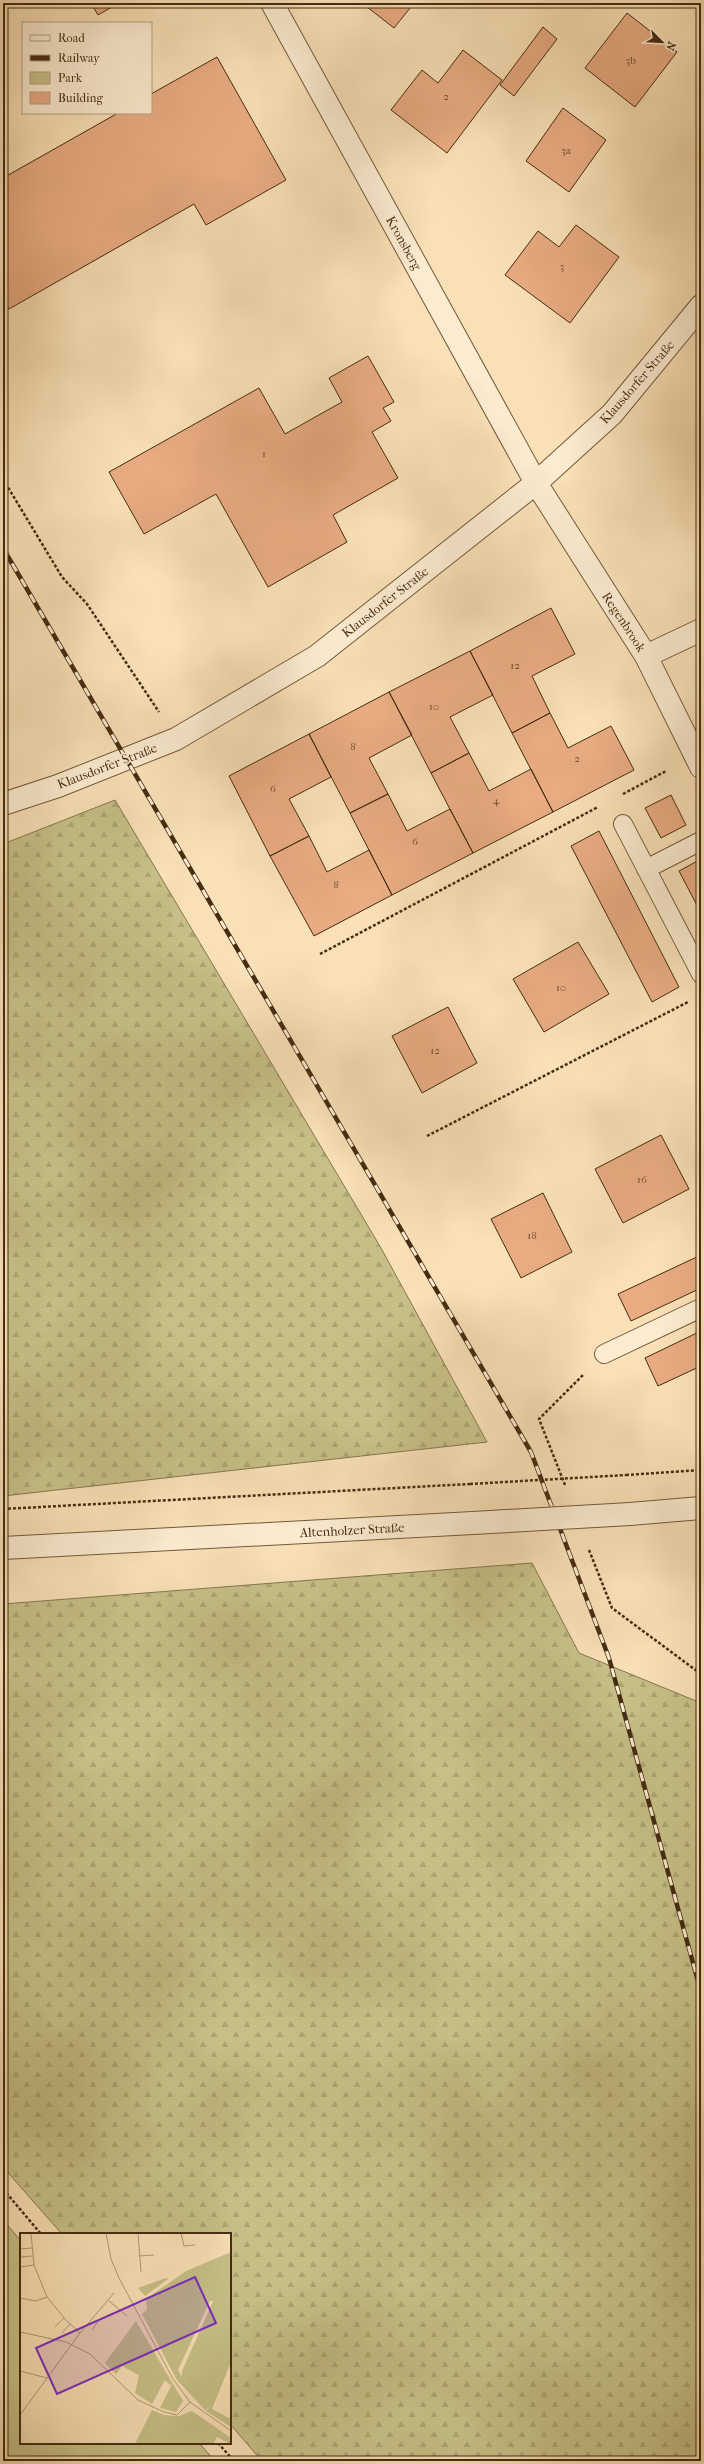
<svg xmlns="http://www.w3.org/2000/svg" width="704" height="2464" font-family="'IM FELL French Canon',serif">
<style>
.green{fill:#c6c088;stroke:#86764c}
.forest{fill:url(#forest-firs);stroke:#86764c}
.building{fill:#e8ab82;stroke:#462c11}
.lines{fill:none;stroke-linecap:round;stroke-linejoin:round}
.service-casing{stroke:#73593a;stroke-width:20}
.minor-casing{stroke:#73593a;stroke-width:24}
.tertiary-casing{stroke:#73593a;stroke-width:24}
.path{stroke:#462c11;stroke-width:2.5;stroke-dasharray:3 2;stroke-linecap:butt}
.service{stroke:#fbebd0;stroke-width:18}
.minor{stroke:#fbebd0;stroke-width:22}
.tertiary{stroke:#fbebd0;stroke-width:22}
.rail-casing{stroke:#462c11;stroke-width:4.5}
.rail{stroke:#fbebd0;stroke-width:3;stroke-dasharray:9;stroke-linecap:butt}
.minor-bridge-casing{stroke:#73593a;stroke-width:24;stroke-linecap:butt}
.path-bridge{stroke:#462c11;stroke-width:2.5;stroke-dasharray:3 2;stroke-linecap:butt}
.minor-bridge{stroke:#fbebd0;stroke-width:22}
.labels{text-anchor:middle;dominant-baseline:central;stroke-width:3;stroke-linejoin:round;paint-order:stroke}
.number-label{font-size:11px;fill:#6e4c2d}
.street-label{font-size:13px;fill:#462c11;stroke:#fbebd0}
.inset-road{fill:none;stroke:#b19874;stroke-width:1}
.view{fill:#7b2cbf;fill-opacity:0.15;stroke:#7b2cbf;stroke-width:2}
.inset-edge{fill:none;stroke:#462c11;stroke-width:2}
</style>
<defs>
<pattern id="forest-firs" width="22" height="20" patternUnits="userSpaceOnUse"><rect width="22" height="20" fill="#c6c088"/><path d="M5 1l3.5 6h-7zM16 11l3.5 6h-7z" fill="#aba574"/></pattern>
</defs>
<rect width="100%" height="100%" fill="#f9e0b6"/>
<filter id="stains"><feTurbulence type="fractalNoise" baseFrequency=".005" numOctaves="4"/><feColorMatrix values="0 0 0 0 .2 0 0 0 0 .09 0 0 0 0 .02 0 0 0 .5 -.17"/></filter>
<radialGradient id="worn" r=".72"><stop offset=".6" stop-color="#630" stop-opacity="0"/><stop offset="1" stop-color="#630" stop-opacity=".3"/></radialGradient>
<!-- green -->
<path class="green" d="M3,2220L21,2241V2443H199L215,2461H3Z"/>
<!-- forest -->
<path class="forest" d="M115,800L381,1248L487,1442L3,1496V844Z
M532,1563L579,1653L701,1703V2461H262L230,2424V2234H62L3,2167V1604Z"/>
<!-- building -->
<path class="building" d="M91,3H119L98,15Z
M362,3H414L394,28Z
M627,13L677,52L635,107L585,68Z
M543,27L557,39L514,96L500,85Z
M463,50L502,80L447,153L391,110L422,70L438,83Z
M217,57L286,180L206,225L194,204L9,309L3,298V178L118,113H151V94Z
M563,108L606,140L569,192L526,161Z
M576,225L619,257L570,323L505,275L538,231L559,247Z
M368,356L394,402L383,408L391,421L372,432L398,478L333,515L347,542L268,587L216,494L144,534L109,472L259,388L285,434L342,402L329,378Z
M551,608L575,654L532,676L550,713L512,733L470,651Z
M470,651L493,695L450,717L469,753L431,773L389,692Z
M389,692L412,735L369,758L388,794L350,813L309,734Z
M550,713L568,748L611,726L634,770L553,812L512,733Z
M309,734L331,777L289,799L309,836L270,856L229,776Z
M469,753L489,791L531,769L553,812L473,853L431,773Z
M388,794L407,831L450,809L473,853L392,895L350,813Z
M671,795L686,825L661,838L645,808Z
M599,831L679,987L652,1002L571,846Z
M309,836L327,872L369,850L392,895L314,936L270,856Z
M701,859V913L679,871Z
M578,942L609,994L544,1032L513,979Z
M448,1007L477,1063L422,1093L392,1036Z
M661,1135L689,1189L623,1223L595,1169Z
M543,1193L572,1252L521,1278L491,1219Z
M701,1255V1288L631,1321L618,1294Z
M701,1331V1366L658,1386L645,1358Z"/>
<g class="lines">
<defs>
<path id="service" d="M623,824L701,974
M646,869L701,841
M604,1354L701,1308"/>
<path id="minor" d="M272,3L536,483L646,656L701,767
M646,656L701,630
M630,1514L701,1508
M3,1548L473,1523"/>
<path id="tertiary" d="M3,804L58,786L176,739L317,656L536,483L612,414L701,306"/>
</defs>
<!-- service casing -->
<use href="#service" class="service-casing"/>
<!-- minor casing -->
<use href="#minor" class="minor-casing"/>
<!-- tertiary casing -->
<use href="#tertiary" class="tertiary-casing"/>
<!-- path -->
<path class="path" d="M3,479L62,577L87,604L159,712
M623,794L666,771
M320,954L598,807
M427,1136L688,1002
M626,1475L701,1470
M565,1485L539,1419L583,1375
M3,1509L470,1484
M589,1550L612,1608L701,1674
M3,2189L41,2234
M218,2443L234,2461"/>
<!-- service -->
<use href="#service" class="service"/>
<!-- minor -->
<use href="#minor" class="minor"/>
<!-- tertiary -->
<use href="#tertiary" class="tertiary"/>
<defs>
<path id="rail" d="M3,548L531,1452L609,1658L701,1992"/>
</defs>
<!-- rail casing -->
<use href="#rail" class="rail-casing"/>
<!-- rail -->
<use href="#rail" class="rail"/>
<defs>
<path id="minor-bridge" d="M473,1523L630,1514"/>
</defs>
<!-- minor-bridge casing -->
<use href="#minor-bridge" class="minor-bridge-casing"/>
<!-- path-bridge -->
<path class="path-bridge" d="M470,1484L626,1475"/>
<!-- minor-bridge -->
<use href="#minor-bridge" class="minor-bridge"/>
</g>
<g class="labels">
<!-- number labels -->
<g class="number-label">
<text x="631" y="60">3b</text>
<text x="446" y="96">2</text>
<text x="566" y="150">3a</text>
<text x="562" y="266">3</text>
<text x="264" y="453">1</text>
<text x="515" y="665">12</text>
<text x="434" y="706">10</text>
<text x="353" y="746">8</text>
<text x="577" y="758">2</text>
<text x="273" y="788">6</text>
<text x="496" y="800">4</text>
<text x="415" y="841">6</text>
<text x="336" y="884">8</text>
<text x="561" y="987">10</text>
<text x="435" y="1050">12</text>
<text x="642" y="1179">16</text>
<text x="532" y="1235">18</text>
</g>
<!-- street labels -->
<g class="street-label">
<text transform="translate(404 243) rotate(61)">Kronsberg</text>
<text transform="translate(637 382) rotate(-49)">Klausdorfer Straße</text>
<text transform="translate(385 602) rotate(-38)">Klausdorfer Straße</text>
<text transform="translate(624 622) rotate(57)">Regenbrook</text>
<text transform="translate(107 766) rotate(-21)">Klausdorfer Straße</text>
<text transform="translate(352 1530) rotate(-3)">Altenholzer Straße</text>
</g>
</g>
<!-- overview -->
<g transform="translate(20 2233)">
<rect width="211" height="211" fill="#f9e0b6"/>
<path d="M146,45L148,46L125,63L118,55ZM193,68H211V129L192,176L211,186V194L186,178L189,175L162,145V138Z" fill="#c6c088"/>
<path d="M211,19V68H190L158,137L166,150L190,171L186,178L157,147L122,81L127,76L126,66L166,38ZM116,88L163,168L156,179L140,175L151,153L145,147L132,171L115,160L119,142L102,133L96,141L85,130ZM132,177L144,182L159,183L172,178L211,205L210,211L197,204L193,211H115Z" fill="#c6c088"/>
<path class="inset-road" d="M11,0L14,32L27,64L45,86L60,100M26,0H45M86,0L91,26L99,45L153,146L170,169L211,198M118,0L121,39M161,0L164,13L175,12M0,16L12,15M119,23L134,22M0,24L13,23M0,34L14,32M0,65L16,68L27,64M89,68L107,83M35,94L44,85M72,97L79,87M0,99L46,109L70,121L118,167L144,179L157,182L170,169M42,100L50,91M0,138L27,145M0,182L60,100L94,60"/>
<path class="view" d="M175,44L196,90L37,161L16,115Z"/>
<rect width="211" height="211" class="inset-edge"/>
</g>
<!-- margin -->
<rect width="704" height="2464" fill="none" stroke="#f9e0b6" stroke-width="16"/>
<rect x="4" y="4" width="696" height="2456" fill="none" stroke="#462c11" stroke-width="2"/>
<rect x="8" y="8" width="688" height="2448" fill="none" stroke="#462c11"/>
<!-- legend -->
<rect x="22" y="22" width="130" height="92" fill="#fbebd0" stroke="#b39f84"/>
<rect x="30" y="35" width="20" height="6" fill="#fbebd0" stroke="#b39f84"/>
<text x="58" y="42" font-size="12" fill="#462c11">Road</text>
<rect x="30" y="55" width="20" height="6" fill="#462c11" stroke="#b39f84"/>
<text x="58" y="62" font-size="12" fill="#462c11">Railway</text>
<rect x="30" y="72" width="20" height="12" fill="#c6c088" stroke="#b39f84"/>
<text x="58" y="82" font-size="12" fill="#462c11">Park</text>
<rect x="30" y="92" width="20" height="12" fill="#e8ab82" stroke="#b39f84"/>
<text x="58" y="102" font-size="12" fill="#462c11">Building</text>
<!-- north arrow -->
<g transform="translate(662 42) rotate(114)" stroke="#fbebd0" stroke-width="3" paint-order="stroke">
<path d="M0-3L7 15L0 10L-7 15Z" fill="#462c11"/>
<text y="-6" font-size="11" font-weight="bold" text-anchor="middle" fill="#462c11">N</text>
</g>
<rect width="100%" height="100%" filter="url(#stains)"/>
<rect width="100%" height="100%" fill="url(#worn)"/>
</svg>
